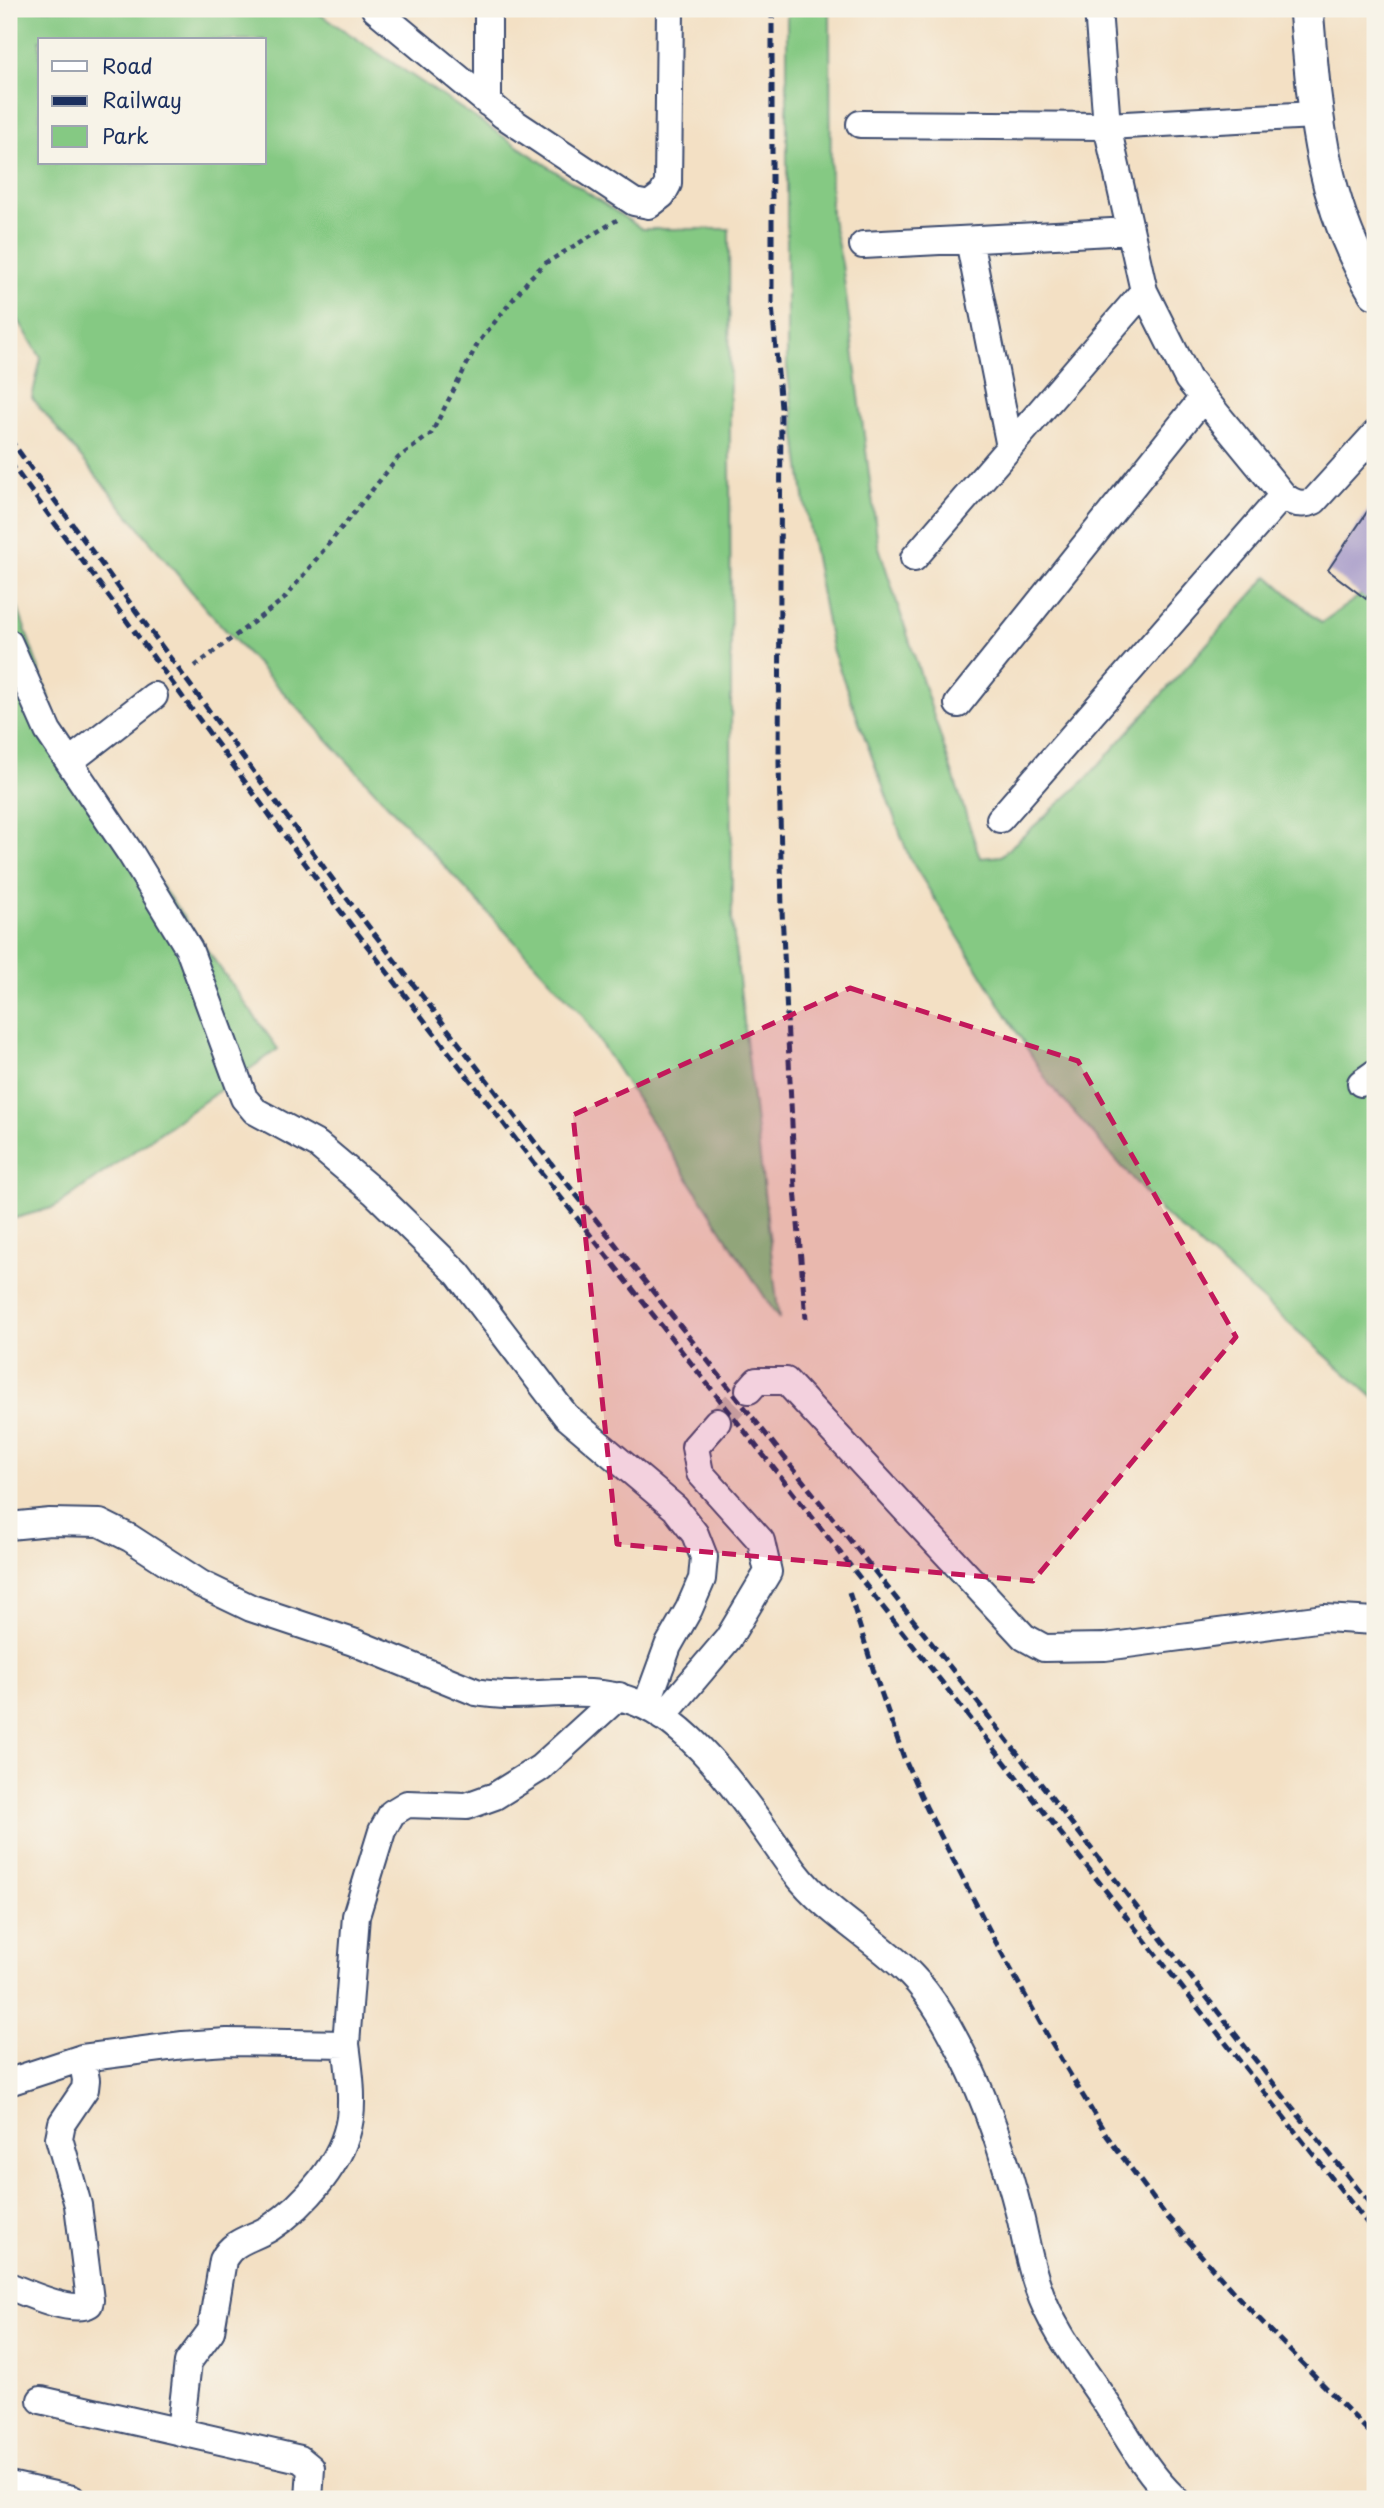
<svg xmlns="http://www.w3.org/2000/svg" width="1384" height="2508" font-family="'Playpen Sans',sans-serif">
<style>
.green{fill:#85c983;stroke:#507c70;stroke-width:2;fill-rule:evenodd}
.building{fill:#aca0cb}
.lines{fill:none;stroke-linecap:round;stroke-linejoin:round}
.minor-tunnel{stroke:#c8bdb0;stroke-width:26;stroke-dasharray:26 13;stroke-linecap:butt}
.minor-casing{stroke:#3b4a6d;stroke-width:30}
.major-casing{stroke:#3b4a6d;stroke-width:37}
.path{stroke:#3b4a6d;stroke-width:4.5;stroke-dasharray:5 5;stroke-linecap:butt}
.minor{stroke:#fff;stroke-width:26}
.major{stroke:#fff;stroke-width:33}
.rail{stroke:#1b2f5e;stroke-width:5;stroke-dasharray:10 5;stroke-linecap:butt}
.marked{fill:#c2185b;fill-opacity:0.2;stroke:#c2185b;stroke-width:5;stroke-dasharray:14 9;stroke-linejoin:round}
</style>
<rect width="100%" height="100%" fill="#f7f3e8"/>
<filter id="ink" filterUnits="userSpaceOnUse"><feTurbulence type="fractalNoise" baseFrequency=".0143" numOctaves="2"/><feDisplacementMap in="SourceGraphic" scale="14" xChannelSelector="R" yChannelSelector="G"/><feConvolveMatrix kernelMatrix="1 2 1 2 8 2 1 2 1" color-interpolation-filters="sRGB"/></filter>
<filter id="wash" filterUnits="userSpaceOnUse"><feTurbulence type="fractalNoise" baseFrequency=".00686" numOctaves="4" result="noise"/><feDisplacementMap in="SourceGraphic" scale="28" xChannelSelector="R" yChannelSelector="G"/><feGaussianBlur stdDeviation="1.57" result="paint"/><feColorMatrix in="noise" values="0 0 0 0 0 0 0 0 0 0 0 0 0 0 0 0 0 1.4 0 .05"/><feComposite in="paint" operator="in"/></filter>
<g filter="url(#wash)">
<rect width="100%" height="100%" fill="#f3e0c4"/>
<!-- green -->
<path class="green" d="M9,9H312L642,229H729L732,920L779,1319L581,1013L206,609L32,398L41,358L9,304ZM40,40H264V163H40Z
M787,9H830L831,214L842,264L878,544L980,858L1001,856L1086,779L1268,576L1321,623L1375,585V1399L1162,1212L1049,1084L909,857L832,649L805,504L787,367Z
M9,582L69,757L278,1049L55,1207L9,1220Z"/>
<g id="blocks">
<!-- building -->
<path class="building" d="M1375,500V583L1366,599L1328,570Z"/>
</g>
</g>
<g filter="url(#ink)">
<use href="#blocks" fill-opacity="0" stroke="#3b4a6d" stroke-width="2"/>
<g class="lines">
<!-- minor-tunnel -->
<path class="minor-tunnel" d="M717,1422L749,1390"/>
<defs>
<path id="minor" d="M375,9L503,115L634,202L649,205L662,195L668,184L670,9
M488,9V103
M860,124L1107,126L1315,115
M969,240L1010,447
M863,245L1130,231
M1283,495C1293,504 1302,506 1314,501L1375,434
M914,558L1144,291
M9,643L48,731L69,762L154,696
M958,704L1203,398
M69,762L131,854L189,949L244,1098L255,1111L318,1145L374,1192L458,1274L566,1416L675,1508L695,1534L704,1557L702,1579L689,1609L668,1646L646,1706
M1000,819L1283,495L1188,379L1144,291L1107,126L1098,9
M1361,1083L1375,1073
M749,1390L757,1381H786L1024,1637L1044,1648L1105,1647L1324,1618L1375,1621
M9,1526L50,1522L100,1523L130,1538L201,1584L251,1608L353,1642L476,1692C528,1702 584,1682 635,1702C700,1726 755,1818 795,1872C827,1914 875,1938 911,1975C933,1997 950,2029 964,2057C990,2108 1007,2165 1021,2220C1026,2242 1030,2265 1038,2287C1052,2330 1083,2368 1108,2406C1128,2438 1147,2473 1175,2499
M662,1717L728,1639L768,1572L761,1541L700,1473L695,1447L717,1422
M82,2058L183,2045L227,2042L346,2044L356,1916L382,1831L392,1813L407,1804L467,1806L495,1796L540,1768L619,1696
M9,2082L82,2058L86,2080L85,2089L62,2123L59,2138L78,2205L90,2300L89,2304C73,2314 26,2293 9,2286
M41,2400L300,2459L311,2468L309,2499
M180,2432L188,2362L211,2331L223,2260C233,2240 252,2239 270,2228C305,2205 344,2161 350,2118C353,2094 349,2068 346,2044
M9,2485L72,2499"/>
<path id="major" d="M1306,9C1315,113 1320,200 1375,292"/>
</defs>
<!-- minor casing -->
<use href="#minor" class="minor-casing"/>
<!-- major casing -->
<use href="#major" class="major-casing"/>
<!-- path -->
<path class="path" d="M195,666L284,599L398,458L431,434L478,343L530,278L544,264L617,220"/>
<!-- minor -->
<use href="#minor" class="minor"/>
<!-- major -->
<use href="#major" class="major"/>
<!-- rail -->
<path class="rail" d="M772,9V305L781,408L779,762L782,910L795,1188L806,1319
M9,438L342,892L551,1163L937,1650L1288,2102L1375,2210
M9,461L332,900L540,1171L1375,2233
M849,1592L874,1672L904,1758L927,1809L993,1937L1052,2044L1107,2136L1164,2213L1236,2295L1375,2438"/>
</g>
</g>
<!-- marked area -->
<path class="marked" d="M850,988L1078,1061L1236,1337L1033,1581L617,1544L573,1115Z"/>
<!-- margin -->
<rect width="1384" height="2508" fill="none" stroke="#f7f3e8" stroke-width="35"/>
<!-- legend -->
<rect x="38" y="38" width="228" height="126" fill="#f7f3e8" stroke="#9fa5b1" stroke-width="2"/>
<rect x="52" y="61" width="35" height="10" fill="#ffffff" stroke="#9fa5b1" stroke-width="2"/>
<text x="102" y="74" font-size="21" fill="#1b2f5e">Road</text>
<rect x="52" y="96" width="35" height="10" fill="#1b2f5e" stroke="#9fa5b1" stroke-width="2"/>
<text x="102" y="108" font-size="21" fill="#1b2f5e">Railway</text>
<rect x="52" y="126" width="35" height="21" fill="#85c983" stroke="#9fa5b1" stroke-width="2"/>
<text x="102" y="144" font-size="21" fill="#1b2f5e">Park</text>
</svg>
